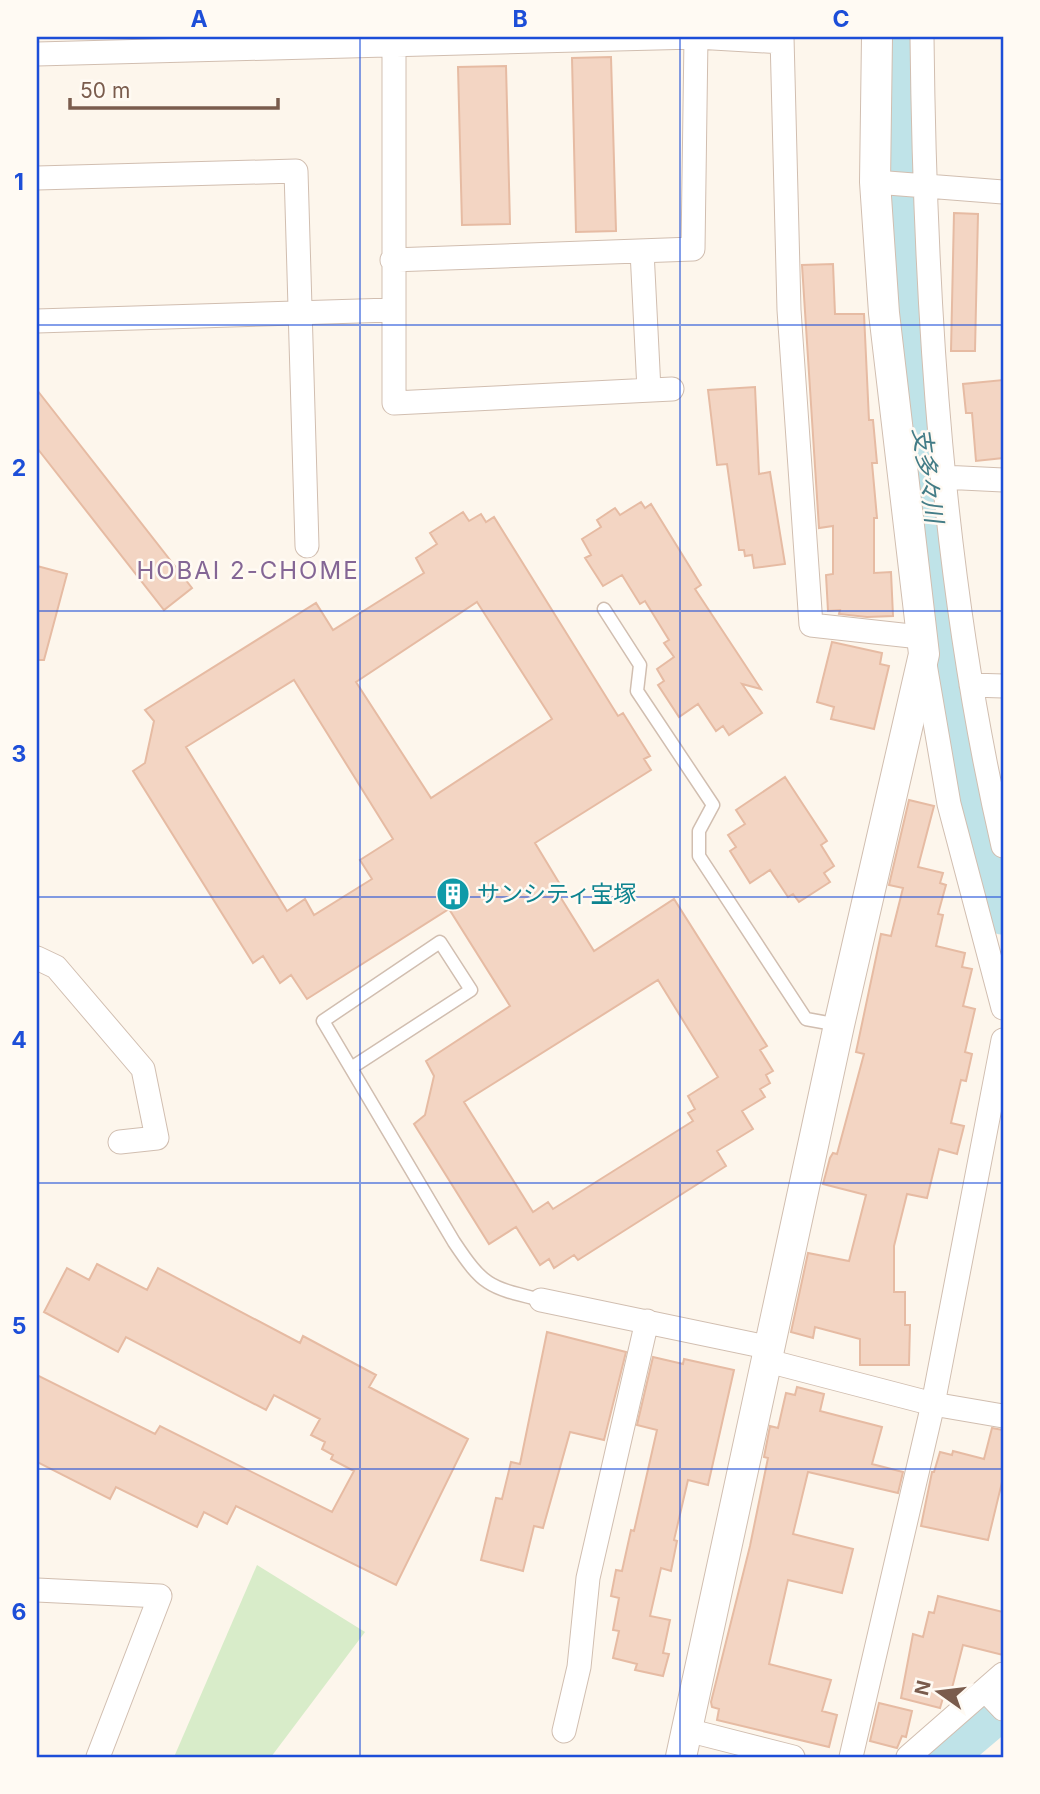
<svg xmlns="http://www.w3.org/2000/svg" width="1040" height="1794" font-family="Inter,'Noto Sans JP',sans-serif">
<style>
.green{fill:#d8ecc9}
.lines{fill:none;stroke-linecap:round;stroke-linejoin:round}
.river{stroke:#bfe3e8;stroke-width:51}
.building{fill:#f3d5c3;stroke:#e6bba3;stroke-width:2;fill-rule:evenodd}
.service-casing{stroke:#d1beb0;stroke-width:15}
.minor-casing{stroke:#d1beb0;stroke-width:25}
.tertiary-casing{stroke:#d1beb0;stroke-width:32}
.service{stroke:#fff;stroke-width:12}
.minor{stroke:#fff;stroke-width:23}
.tertiary{stroke:#fff;stroke-width:30}
.grid{fill:none;stroke:#1d4ed8;stroke-width:2;stroke-opacity:0.55}
.labels{text-anchor:middle;dominant-baseline:central;stroke-width:5;stroke-linejoin:round;paint-order:stroke}
.culture-label{font-size:23px;fill:#0d838f;stroke:#fffaf3;text-anchor:start}
.water-label{font-size:24px;font-style:italic;fill:#437c86;stroke:#fffaf3}
.neighbourhood-label{font-size:24px;letter-spacing:2px;fill:#846695;stroke:#fffaf3}
.neatline{fill:none;stroke:#1d4ed8;stroke-width:2.5}
.grid-label{font-size:23px;text-anchor:middle;font-weight:bold;fill:#1d4ed8}
</style>
<rect width="100%" height="100%" fill="#fdf6ec"/>
<!-- green -->
<path class="green" d="M257,1565L365,1632L271,1757H174Z"/>
<g class="lines">
<!-- river -->
<path class="river" d="M903,37L900,150L922,438L943,601L971,768L1003,909
M938,1757L1003,1702"/>
</g>
<!-- building -->
<path class="building" d="M611,57L616,231L576,232L572,58Z
M506,66L510,224L462,225L458,67Z
M954,213L978,214L975,351H951Z
M833,264L835,314H864L869,420H873L877,463H872L877,518H874V573L891,572L893,616L867,617L839,614L840,610L828,611L826,575L833,574V526L819,528L802,265Z
M1003,380V458L976,461L972,413H966L963,384Z
M755,387L759,474L770,472L785,564L754,568L752,555L745,556L744,550H739L727,464L717,465L708,390Z
M37,390L192,588L164,610L37,448Z
M641,502L645,508L651,504L701,585L695,589L761,689L742,684L762,713L729,735L723,726L716,731L698,704L679,717L658,685L664,681L657,669L674,657L664,643L669,640L645,601L640,604L622,575L603,586L585,558L591,555L582,539L601,527L597,520L615,508L620,515Z
M463,512L469,521L481,514L486,522L494,517L618,716L623,713L650,756L644,759L651,770L535,843L561,886L556,890L594,951L674,899L767,1046L760,1050L773,1071L766,1075L770,1083L760,1089L765,1097L742,1111L753,1129L717,1151L726,1166L578,1260L574,1255L554,1268L549,1259L540,1265L516,1227L489,1244L414,1124L425,1115L434,1076L426,1061L510,1006L449,909L307,999L291,975L280,983L263,956L253,963L133,771L145,763L154,721L145,710L316,603L333,630L424,573L416,558L437,544L430,533ZM477,602L552,719L431,798L356,682ZM294,680L393,839L360,860L372,879L314,915L305,899L287,911L186,747ZM658,980L718,1077L688,1096L695,1109L688,1113L693,1121L553,1209L548,1202L533,1212L464,1102Z
M37,566L67,574L44,660H37Z
M832,642L882,653L880,664L889,666L874,729L831,719L834,707L817,702Z
M785,777L827,841L821,845L834,866L824,873L830,882L799,902L793,894L788,897L770,870L750,883L730,851L736,847L728,835L745,824L736,810Z
M909,800L934,806L918,867L943,873L940,883L946,885L938,914L943,915L936,946L965,953L962,967L972,969L963,1006L975,1009L965,1052L972,1054L966,1081L961,1080L951,1123L964,1126L957,1154L939,1149L927,1198L907,1194L894,1246V1292H905V1325H910L909,1365H860V1339L815,1327L813,1338L791,1332L808,1253L849,1261L866,1195L823,1184L830,1158L833,1153L837,1154L864,1054L856,1052L881,934L891,936L903,888L889,885Z
M97,1264L147,1290L158,1268L300,1343L303,1336L376,1375L369,1387L468,1439L396,1585L236,1506L227,1524L204,1512L197,1527L116,1487L110,1499L37,1462V1375L155,1434L160,1426L332,1512L354,1471L331,1459L333,1455L322,1449L325,1442L311,1435L320,1419L274,1395L266,1410L126,1337L118,1352L44,1312L67,1268L89,1280Z
M547,1332L626,1352L604,1440L570,1432L543,1528L534,1526L523,1571L481,1560L496,1498L502,1499L511,1462L520,1464Z
M653,1357L683,1364L684,1359L734,1370L708,1485L688,1480L674,1540L677,1541L671,1571L661,1568L650,1616L670,1620L663,1653L669,1654L663,1676L635,1670L637,1664L613,1658L619,1631L613,1630L619,1598L611,1596L616,1570L622,1571L631,1530L634,1531L657,1430L637,1425Z
M797,1387L824,1394L820,1411L882,1427L872,1464L903,1472L898,1493L808,1472L793,1534L853,1549L842,1593L788,1580L769,1664L831,1680L822,1711L837,1715L829,1747L717,1720L719,1709L712,1707L711,1702L750,1546L768,1458L764,1457L770,1426L778,1428L786,1393L795,1395Z
M992,1428L1003,1430V1478L988,1540L921,1526L932,1472H934L940,1452L952,1455L953,1451L984,1459Z
M938,1596L1003,1612V1655L963,1645L950,1696L943,1698L940,1708L901,1698L913,1634L923,1637L929,1612L934,1613Z
M879,1703L912,1711L906,1737L902,1736L897,1748L870,1741Z"/>
<g class="lines">
<defs>
<path id="service" d="M604,609L640,665L637,691L713,805L699,831V856L806,1019L839,1025
M351,1068L471,990L440,942L323,1021L454,1242C484,1287 489,1287 541,1300"/>
<path id="minor" d="M394,37V403L672,389
M782,37L789,310L811,625L920,637
M922,37C925,308 942,582 1003,846
M37,54L696,37L782,42
M37,178L296,171L307,546
M875,182L1003,192
M642,251L649,390
M392,260L693,249L696,37
M37,321L391,310
M942,477L1003,480
M925,664L949,804L1003,1008
M971,685L1003,686
M37,958L56,967L143,1069L157,1138L120,1142
M541,1300L771,1348
M768,1361L933,1404L1003,1416
M37,1590L160,1596L98,1757
M985,1690L1003,1709
M687,1730L793,1757
M564,1731L579,1667L588,1578L647,1321
M851,1757L933,1404L1003,1040
M908,1757L1003,1674"/>
<path id="tertiary" d="M681,1757L839,1025L924,654L884,313L875,182L877,37"/>
</defs>
<!-- service casing -->
<use href="#service" class="service-casing"/>
<!-- minor casing -->
<use href="#minor" class="minor-casing"/>
<!-- tertiary casing -->
<use href="#tertiary" class="tertiary-casing"/>
<!-- service -->
<use href="#service" class="service"/>
<!-- minor -->
<use href="#minor" class="minor"/>
<!-- tertiary -->
<use href="#tertiary" class="tertiary"/>
</g>
<!-- grid -->
<path class="grid" d="M360,37V1757M680,37V1757M37,325H1003M37,611H1003M37,897H1003M37,1183H1003M37,1469H1003"/>
<!-- icons -->
<defs>
<symbol id="building-disc" viewBox="-11 -11 22 22"><circle r="9.5" fill="#0f9aa8" stroke="#fffaf3"/><path d="M-4-6H4V6H1V3H-1V6H-4ZM-2.5-4.3h1.7v1.8h-1.7ZM.8-4.3h1.7v1.8H.8ZM-2.5-1h1.7V.8h-1.7ZM.8-1h1.7V.8H.8Z" fill="#fff"/></symbol>
</defs>
<g fill-rule="evenodd">
<use href="#building-disc" x="434" y="875" width="38" height="38"/>
</g>
<g class="labels">
<!-- culture labels -->
<g class="culture-label">
<text x="477" y="894">サンシティ宝塚</text>
</g>
<!-- water labels -->
<g class="water-label">
<text transform="translate(928 475) rotate(82)">支多々川</text>
</g>
<!-- neighbourhood labels -->
<g class="neighbourhood-label">
<text x="248" y="570">HOBAI 2-CHOME</text>
</g>
</g>
<!-- border -->
<rect width="1040" height="1794" fill="none" stroke="#fffaf3" stroke-width="77"/>
<!-- north arrow -->
<g transform="translate(939 1692) rotate(284)" stroke="#fffaf3" stroke-width="5" paint-order="stroke">
<path d="M0-5L12 26L0 18L-12 26Z" fill="#7a5c4d"/>
<text y="-10" font-size="19" font-weight="bold" text-anchor="middle" fill="#7a5c4d">N</text>
</g>
<!-- scale -->
<path d="M70 98v10h208v-10" fill="none" stroke="#7a5c4d" stroke-width="3.5"/>
<text x="80" y="98" font-size="21" fill="#7a5c4d" stroke="#fffaf3" stroke-width="5" paint-order="stroke">50 m</text>
<rect x="38" y="38" width="964" height="1718" class="neatline"/>
<g class="grid-label">
<text x="199" y="27">A</text>
<text x="520" y="27">B</text>
<text x="841" y="27">C</text>
<text x="19" y="190">1</text>
<text x="19" y="476">2</text>
<text x="19" y="762">3</text>
<text x="19" y="1048">4</text>
<text x="19" y="1334">5</text>
<text x="19" y="1620">6</text>
</g>
</svg>
